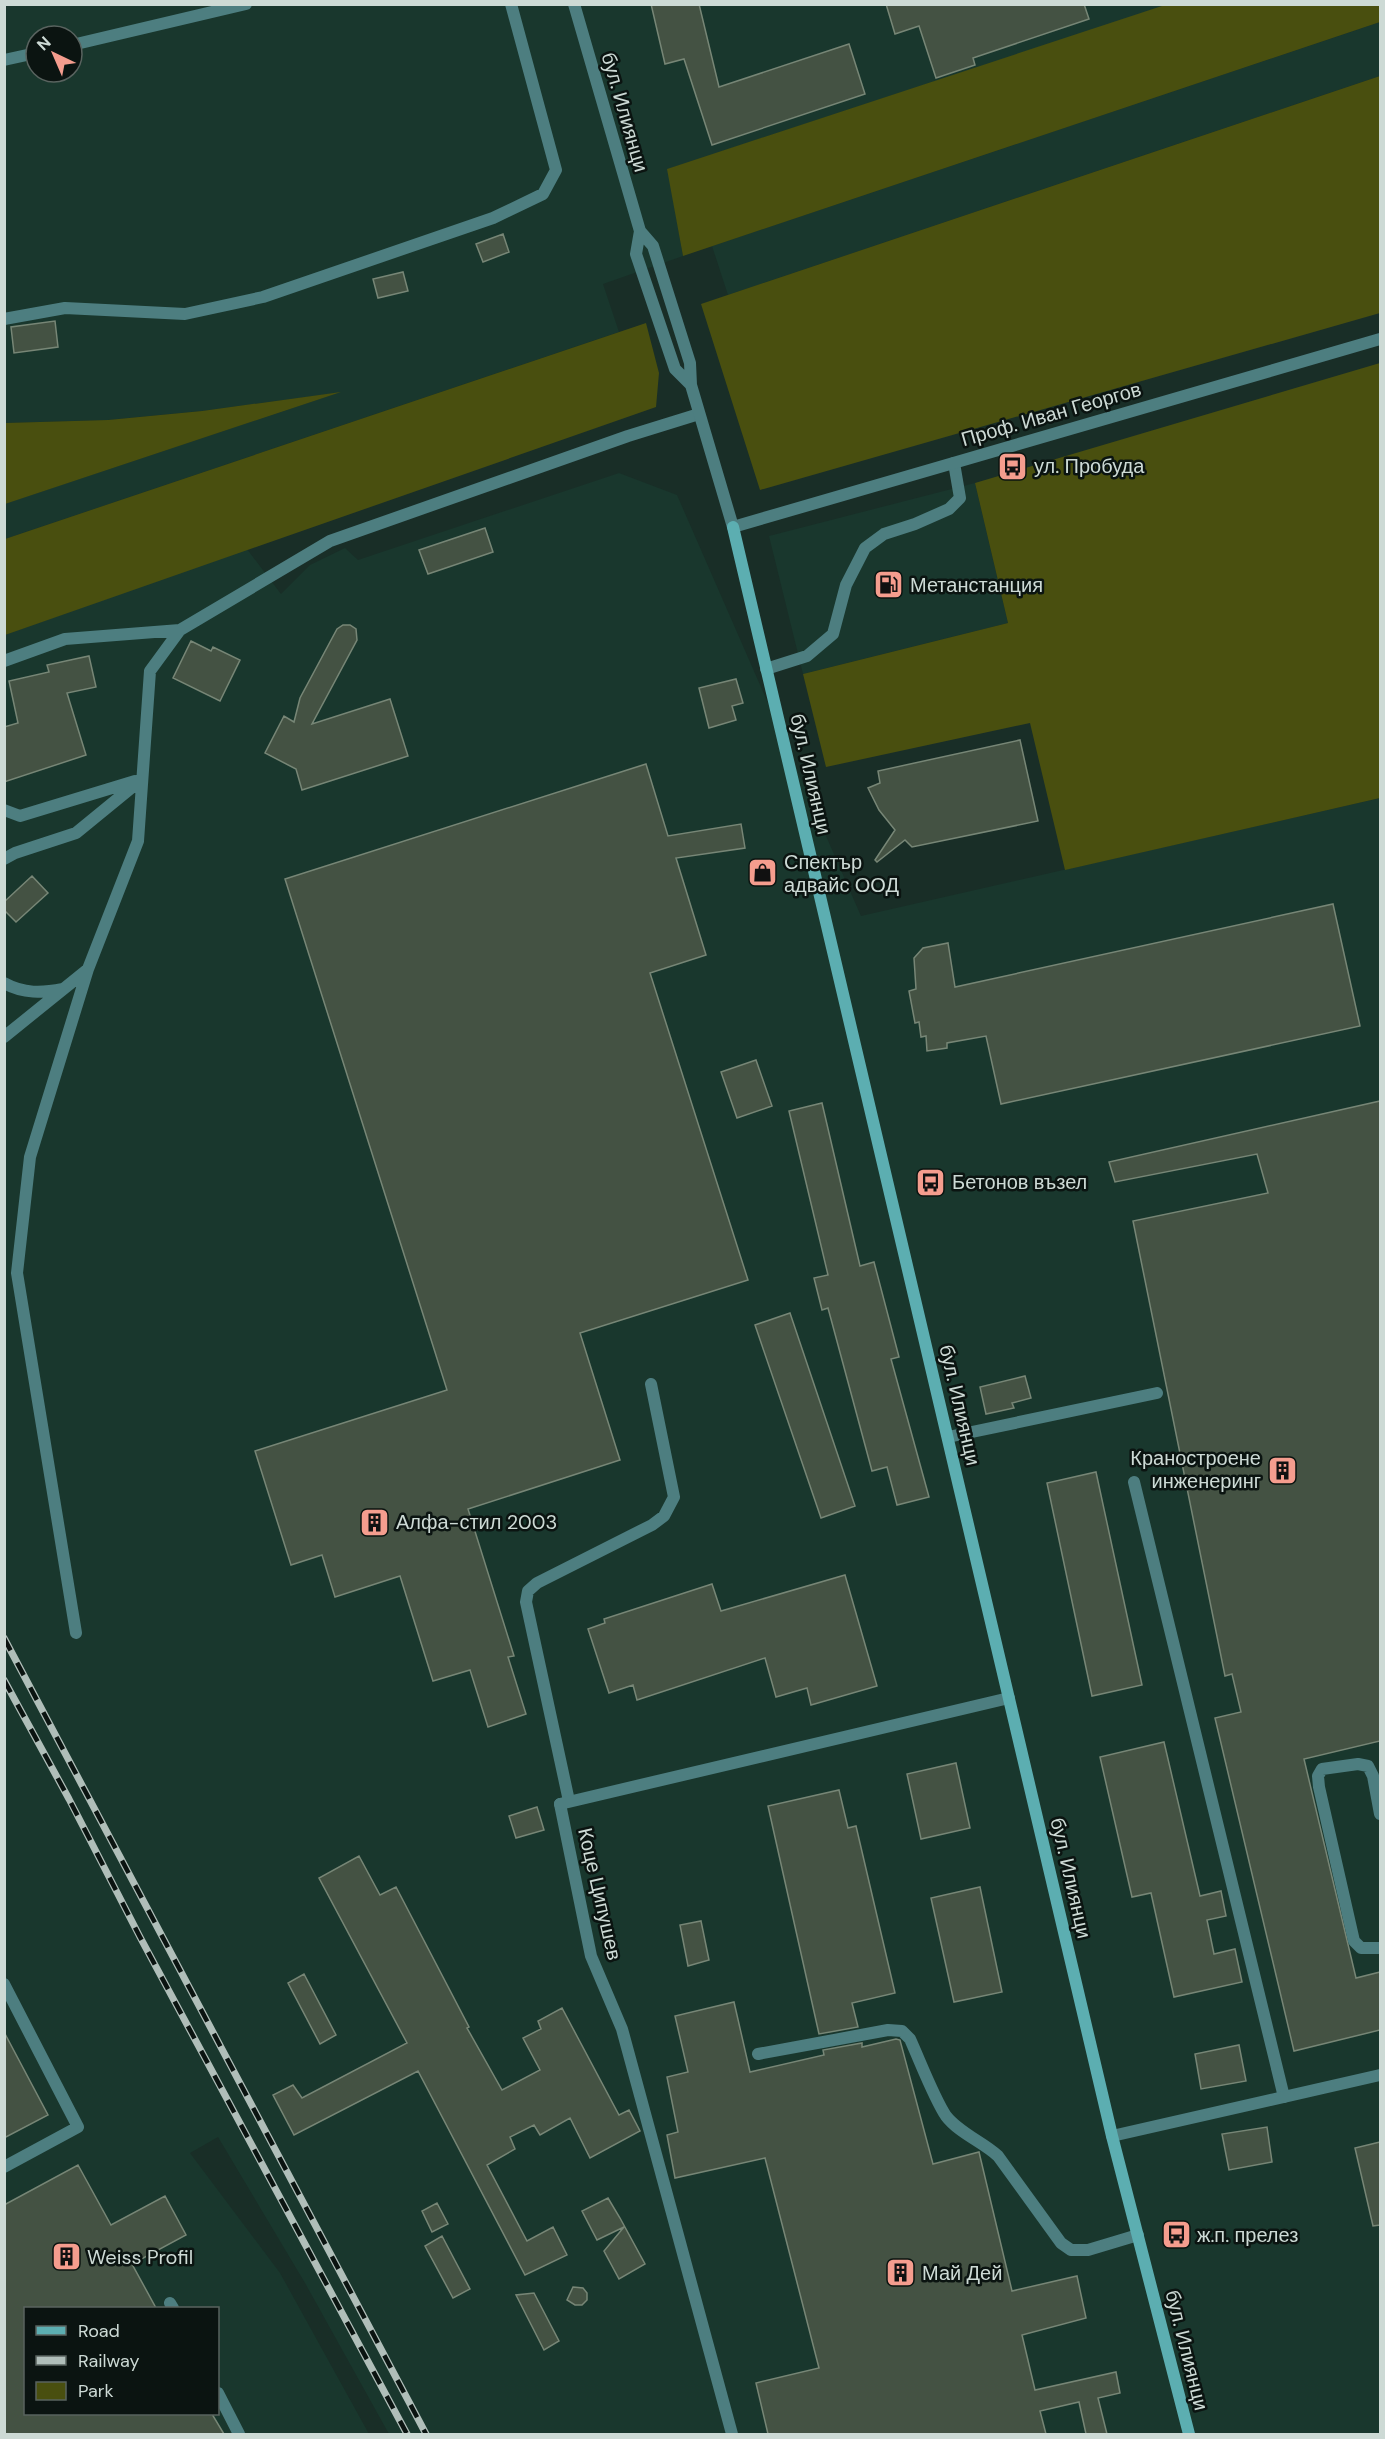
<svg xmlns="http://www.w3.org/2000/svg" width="1385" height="2439" font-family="'DM Sans',sans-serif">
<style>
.built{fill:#19372d;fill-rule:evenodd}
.green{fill:#494f0f}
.building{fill:#445243;stroke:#778676;stroke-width:1.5}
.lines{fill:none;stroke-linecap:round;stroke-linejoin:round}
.lane{stroke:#4d7e80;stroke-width:12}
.street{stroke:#4d7e80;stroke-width:12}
.secondary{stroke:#5caeb1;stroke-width:12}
.rail-casing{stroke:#b0beb9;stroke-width:7}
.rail{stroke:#0b1411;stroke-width:4.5;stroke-dasharray:14;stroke-linecap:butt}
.labels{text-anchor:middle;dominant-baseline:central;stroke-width:5;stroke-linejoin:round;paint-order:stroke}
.street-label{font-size:20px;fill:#cddad5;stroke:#0b1411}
.poi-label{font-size:20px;fill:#cddad5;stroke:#0b1411;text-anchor:start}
</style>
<rect width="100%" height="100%" fill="#192e27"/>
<!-- built -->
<path class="built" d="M5,5H1168L668,169L683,256L603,284L619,332L5,539L4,504L337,393L202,411L108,420L5,423ZM36,36H72V72H36Z
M1380,22V76L728,295L712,246Z
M619,473L677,495L861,916L1380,798V2434H389L305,2283L218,2137L190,2153L280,2273L369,2434H5L4,635L247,549L281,594L310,565L345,548L358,560ZM26,2308H218V2414H26Z
M975,483L1008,623L803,674L769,536Z"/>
<!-- green -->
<path class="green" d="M1168,4L1380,5V22L683,256L667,169Z
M1380,76V313L760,490L701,304Z
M646,323L659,373L656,407L5,635V539Z
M1380,363V798L1065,870L1030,723L826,767L803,674L1008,623L975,483Z
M341,392L5,504V423L108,420L202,411Z"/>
<!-- building -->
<path class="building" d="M651,4H699L719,87L849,44L865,94L712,145L684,59L665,64Z
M886,4H1084L1089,19L973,58L975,65L936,78L919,26L895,34Z
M503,234L509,252L483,262L476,244Z
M403,272L408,291L378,298L373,279Z
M55,321L58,347L14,353L11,327Z
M485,528L493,552L428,574L419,550Z
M343,625H350L356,629L357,640L312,724L390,699L408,756L302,790L296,769L265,753L284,716L294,722L300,698L337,629Z
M191,641L211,651L213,647L240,660L220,701L173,678Z
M89,656L96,687L67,693L86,755L4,782V727L18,723L9,681L49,672L47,665Z
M736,679L743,703L732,706L736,720L709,728L699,688Z
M1020,740L1038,821L912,847L905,840L877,862L875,860L895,830L879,810L868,788L880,783L878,771Z
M646,764L668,836L741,824L745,848L676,858L706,955L650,973L748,1280L580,1333L620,1460L468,1509L514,1656L508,1657L526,1714L488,1727L470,1670L433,1681L400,1576L335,1597L322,1555L291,1565L255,1451L447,1390L285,879Z
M32,876L48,893L16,922L4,910V902Z
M1333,904L1360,1026L1001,1104L986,1036L947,1043V1048L927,1051L926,1036L921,1037L919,1022L915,1023L909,991L916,989L914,958L923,948L948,943L955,987Z
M756,1060L772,1106L737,1118L721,1072Z
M1380,1101V1741L1304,1759L1356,1978L1380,1972V2030L1294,2051L1215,1718L1241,1712L1232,1674L1225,1676L1133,1221L1268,1193L1257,1154L1115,1182L1109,1162Z
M822,1103L860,1266L874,1262L899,1357L891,1359L929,1497L897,1505L887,1467L872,1471L828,1308L822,1310L814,1278L828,1275L789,1111Z
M790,1313L855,1506L821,1518L755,1325Z
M1025,1376L1031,1398L1012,1403L1014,1408L986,1414L980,1387Z
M1096,1472L1142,1685L1092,1696L1047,1483Z
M845,1575L877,1686L811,1705L807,1688L776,1697L765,1658L637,1700L633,1685L609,1693L588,1629L605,1623L604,1619L712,1584L721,1611Z
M1164,1742L1200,1896L1221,1891L1226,1916L1207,1920L1214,1954L1235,1949L1242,1982L1174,1997L1151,1893L1132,1897L1100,1757Z
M956,1763L970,1828L921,1839L907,1774Z
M839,1790L848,1828L856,1826L895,1993L852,2003L858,2027L819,2034L768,1806Z
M537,1807L544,1830L516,1838L509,1816Z
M359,1856L380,1895L396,1887L469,2027L467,2028L502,2090L540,2070L523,2038L541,2029L538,2021L562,2008L619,2115L629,2110L640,2131L590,2158L570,2118L540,2135L534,2125L510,2137L515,2149L487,2165L527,2241L553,2227L567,2255L525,2275L418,2071L294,2135L273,2095L293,2085L302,2098L407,2043L319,1878Z
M980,1887L1002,1992L954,2002L931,1898Z
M701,1921L709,1960L688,1966L680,1925Z
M304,1974L336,2035L320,2044L288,1983Z
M734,2002L750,2072L824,2055L823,2050L862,2043V2047L896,2039L900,2040L933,2164L979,2152L1012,2291L1077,2276L1086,2318L1022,2335L1035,2390L1116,2372L1120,2393L1098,2398L1107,2434H1086L1079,2402L1040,2411L1046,2434H768L756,2383L819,2368L765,2158L675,2178L667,2135L678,2132L667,2077L688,2072L675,2016Z
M4,2032L48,2115L4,2138Z
M1239,2045L1246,2081L1201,2089L1195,2054Z
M1267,2127L1272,2162L1229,2170L1222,2134Z
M1380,2142V2225L1373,2226L1355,2148Z
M78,2165L111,2225L165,2196L186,2235L132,2264L156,2308H26V2414H212L224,2434H4V2205Z
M608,2198L620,2218L645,2264L619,2279L604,2251L624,2227L597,2240L582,2211Z
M437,2203L448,2224L432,2232L422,2211Z
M442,2236L470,2289L453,2298L425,2246Z
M573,2287L583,2288L587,2293V2300L582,2305H575L567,2300Z
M534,2293L559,2341L544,2350L516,2295Z"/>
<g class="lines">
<!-- lane -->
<path class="lane" d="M72,45L246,4
M4,60L36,53
M4,319L65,308L185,314L263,297L493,218L543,194L556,170L511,4
M4,661L65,639L180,630
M766,669L807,656L833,634L846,585L865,548L884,534L915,524L949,509L960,498L954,463
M4,810L20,816L135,781
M4,859L15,853L76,833L142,779
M4,983C24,994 42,993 63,989
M4,1037L87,970
M948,1437L1157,1393
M1134,1482L1284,2097
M76,1633L17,1273L30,1157L88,969L138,841L150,671L180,630L330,541L628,436L699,414
M569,1801L526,1602L528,1591L537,1583L652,1525L664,1516L674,1497L651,1384
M560,1804L591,1956L622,2029L732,2434
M1380,1814L1373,1776L1368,1766L1358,1764L1322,1769L1318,1776L1319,1787L1354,1941L1361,1948H1380
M4,1984L78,2127L4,2167
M758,2054L888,2030L902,2031L910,2039C920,2061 934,2098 946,2116C959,2133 983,2142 998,2156L1061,2243L1071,2250H1088L1138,2235
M170,2303L173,2308
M218,2393L239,2434"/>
<!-- street -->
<path class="street" d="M574,4L640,231L636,254L675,369L691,385
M640,231L653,246L690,363L691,385L733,527L1380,339
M560,1804L1009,1698
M1112,2136L1380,2075"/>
<!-- secondary -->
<path class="secondary" d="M733,527L1112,2136L1189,2434"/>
<defs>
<path id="rail" d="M4,1638L426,2434
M4,1680L69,1799L140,1937L407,2434"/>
</defs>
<!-- rail casing -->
<use href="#rail" class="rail-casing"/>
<!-- rail -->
<use href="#rail" class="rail"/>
</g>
<!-- icons -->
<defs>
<symbol id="bus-square" viewBox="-11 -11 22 22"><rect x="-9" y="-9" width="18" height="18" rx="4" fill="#f59d8e" stroke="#0b1411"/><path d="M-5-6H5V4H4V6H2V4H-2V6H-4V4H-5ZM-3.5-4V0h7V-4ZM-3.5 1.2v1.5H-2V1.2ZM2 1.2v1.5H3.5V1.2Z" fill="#111"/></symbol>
<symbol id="fuel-square" viewBox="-11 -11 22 22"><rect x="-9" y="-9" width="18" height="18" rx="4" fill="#f59d8e" stroke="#0b1411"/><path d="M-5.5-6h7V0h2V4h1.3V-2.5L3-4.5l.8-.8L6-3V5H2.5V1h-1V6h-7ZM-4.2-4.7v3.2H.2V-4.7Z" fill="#111"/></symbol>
<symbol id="shop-square" viewBox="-11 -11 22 22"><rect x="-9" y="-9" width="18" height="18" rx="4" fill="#f59d8e" stroke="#0b1411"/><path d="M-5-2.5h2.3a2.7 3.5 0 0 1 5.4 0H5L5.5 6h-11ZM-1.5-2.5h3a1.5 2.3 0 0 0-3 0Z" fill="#111"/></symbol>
<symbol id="building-square" viewBox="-11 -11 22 22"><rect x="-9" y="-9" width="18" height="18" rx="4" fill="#f59d8e" stroke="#0b1411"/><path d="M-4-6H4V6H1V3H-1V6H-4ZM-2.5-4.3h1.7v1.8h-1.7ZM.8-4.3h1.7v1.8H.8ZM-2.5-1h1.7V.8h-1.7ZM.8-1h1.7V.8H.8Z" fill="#111"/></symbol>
</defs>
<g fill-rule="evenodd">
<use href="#bus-square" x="996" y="450" width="33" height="33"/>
<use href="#fuel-square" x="872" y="568" width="33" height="33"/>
<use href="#shop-square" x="746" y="856" width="33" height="33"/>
<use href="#bus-square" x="914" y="1166" width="33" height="33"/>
<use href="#building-square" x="1266" y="1454" width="33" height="33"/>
<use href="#building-square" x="358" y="1506" width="33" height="33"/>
<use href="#bus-square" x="1160" y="2218" width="33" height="33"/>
<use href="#building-square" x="50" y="2240" width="33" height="33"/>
<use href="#building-square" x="884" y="2256" width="33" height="33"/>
</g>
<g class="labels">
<!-- street labels -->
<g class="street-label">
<text transform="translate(625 112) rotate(74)">бул. Илиянци</text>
<text transform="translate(1051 414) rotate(-16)">Проф. Иван Георгов</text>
<text transform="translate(811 774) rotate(77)">бул. Илиянци</text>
<text transform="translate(960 1405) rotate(77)">бул. Илиянци</text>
<text transform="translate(1071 1878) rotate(77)">бул. Илиянци</text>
<text transform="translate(600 1894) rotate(77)">Коце Ципушев</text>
<text transform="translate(1187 2350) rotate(76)">бул. Илиянци</text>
</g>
<!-- poi labels -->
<g class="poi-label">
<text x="1034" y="466">ул. Пробуда</text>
<text x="910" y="585">Метанстанция</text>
<text x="784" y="862">Спектър<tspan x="784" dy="23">адвайс ООД</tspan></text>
<text x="952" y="1182">Бетонов възел</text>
<text x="1261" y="1458" text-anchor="end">Краностроене<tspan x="1261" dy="23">инженеринг</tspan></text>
<text x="396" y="1522">Алфа-стил 2003</text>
<text x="1197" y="2235">ж.п. прелез</text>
<text x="87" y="2257">Weiss Profil</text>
<text x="922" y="2273">Май Дей</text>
</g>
</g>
<!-- border -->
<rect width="1385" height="2439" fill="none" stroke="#cddad5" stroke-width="12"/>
<!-- legend -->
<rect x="24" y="2307" width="195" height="108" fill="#0b1411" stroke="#59635f" stroke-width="1.5"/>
<rect x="36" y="2326" width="30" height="9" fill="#5caeb1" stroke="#59635f" stroke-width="1.5"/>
<text x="78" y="2337" font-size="18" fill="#cddad5">Road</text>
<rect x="36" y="2356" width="30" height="9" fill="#b0beb9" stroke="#59635f" stroke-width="1.5"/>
<text x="78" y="2367" font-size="18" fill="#cddad5">Railway</text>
<rect x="36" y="2382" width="30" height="18" fill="#494f0f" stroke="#59635f" stroke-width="1.5"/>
<text x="78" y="2397" font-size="18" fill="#cddad5">Park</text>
<!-- north arrow -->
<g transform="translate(54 54) rotate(316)"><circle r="28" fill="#0b1411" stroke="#59635f" stroke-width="1.5"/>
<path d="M0-4.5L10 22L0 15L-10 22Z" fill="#f59d8e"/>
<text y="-9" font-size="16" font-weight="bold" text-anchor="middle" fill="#cddad5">N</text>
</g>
</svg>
